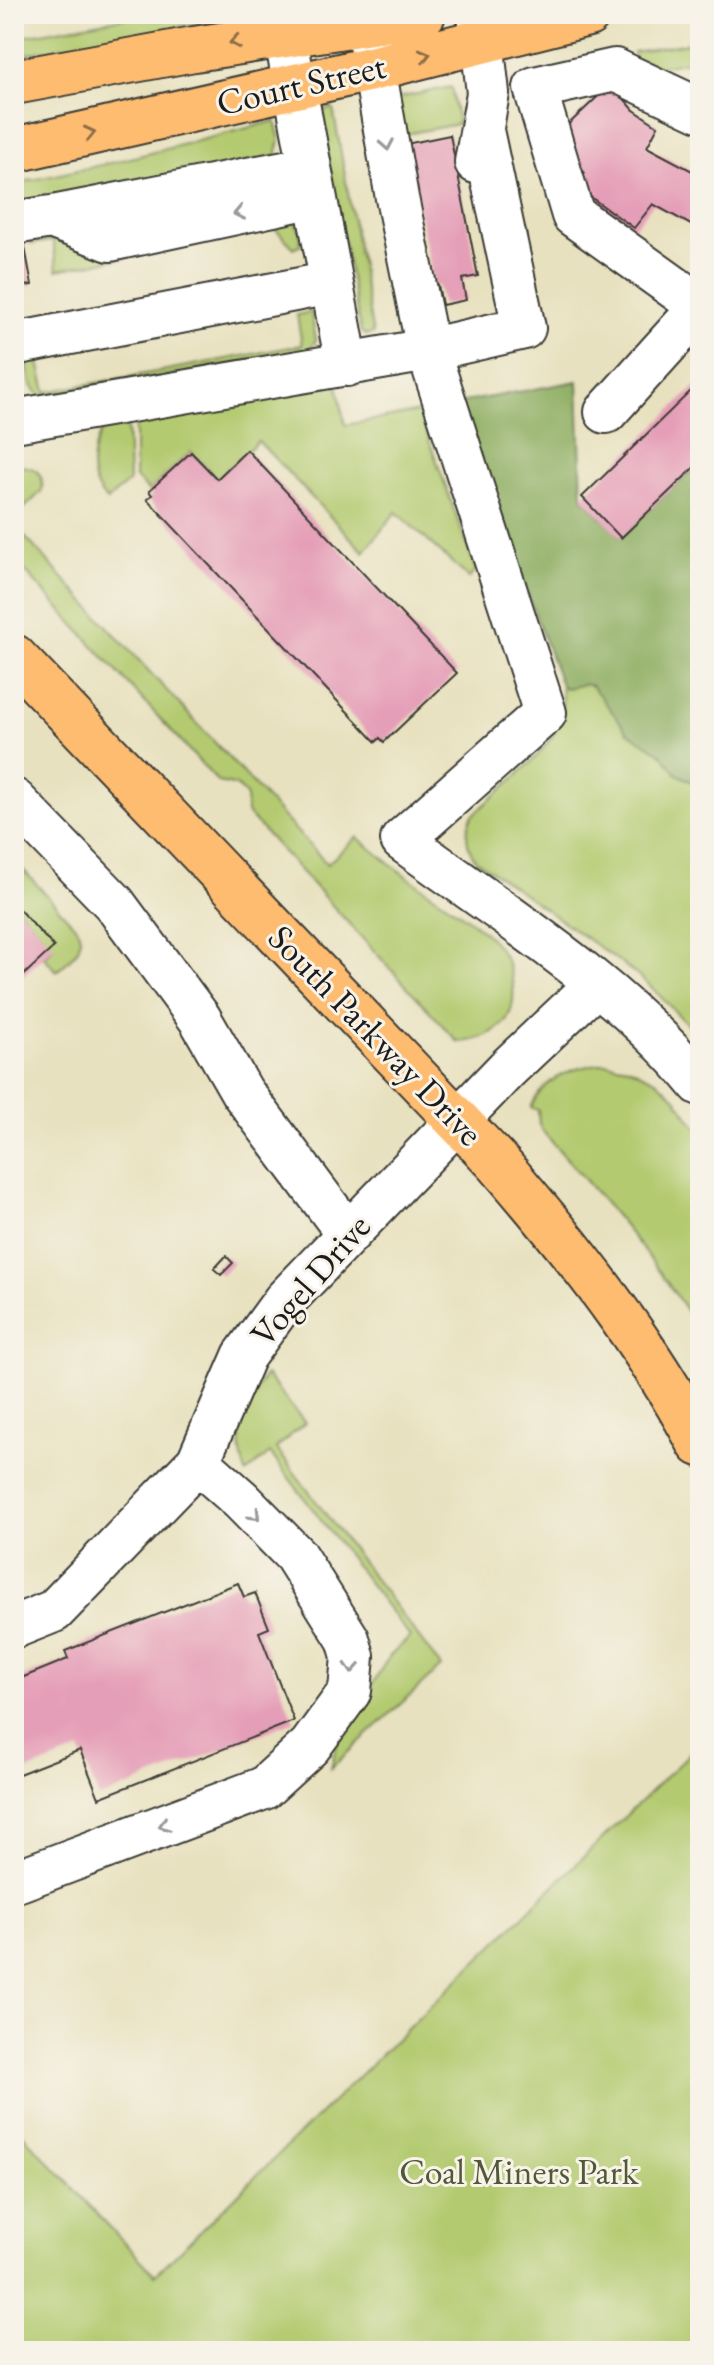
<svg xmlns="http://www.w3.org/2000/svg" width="714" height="2365" font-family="'EB Garamond',serif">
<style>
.green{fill:#b3ca6f;stroke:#687346;stroke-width:2}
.forest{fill:#8eae62;stroke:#55653f;stroke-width:2}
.building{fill:#e59eb7}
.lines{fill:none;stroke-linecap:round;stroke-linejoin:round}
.minor-casing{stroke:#3b3a34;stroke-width:46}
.major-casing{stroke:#3b3a34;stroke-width:48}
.minor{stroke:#fff;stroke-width:42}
.major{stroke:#febc70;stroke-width:44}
.oneway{stroke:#8d6c46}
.oneway2{stroke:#999}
.labels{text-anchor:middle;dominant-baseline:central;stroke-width:6;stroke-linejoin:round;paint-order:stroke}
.street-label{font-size:36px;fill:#1c1c1c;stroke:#f7f3e8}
.park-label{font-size:36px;fill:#515939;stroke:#f7f3e8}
</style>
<rect width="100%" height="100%" fill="#f7f3e8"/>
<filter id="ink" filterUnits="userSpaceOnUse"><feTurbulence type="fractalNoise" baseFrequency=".0125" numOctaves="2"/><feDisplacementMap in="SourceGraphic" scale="16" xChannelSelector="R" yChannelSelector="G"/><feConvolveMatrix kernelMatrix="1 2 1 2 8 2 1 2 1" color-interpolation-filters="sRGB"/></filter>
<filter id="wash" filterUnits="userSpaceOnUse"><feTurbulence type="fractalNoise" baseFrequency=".006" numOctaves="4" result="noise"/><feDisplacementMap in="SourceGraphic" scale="32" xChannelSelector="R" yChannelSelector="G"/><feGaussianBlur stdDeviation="1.8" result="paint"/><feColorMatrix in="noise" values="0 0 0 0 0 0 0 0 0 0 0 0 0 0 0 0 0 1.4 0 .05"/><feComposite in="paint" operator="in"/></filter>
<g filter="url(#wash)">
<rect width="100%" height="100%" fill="#e8e1bf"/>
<!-- green -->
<path class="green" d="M145,14H248L14,56V38Z
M700,41V59L651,68L635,59L633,52Z
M451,87L458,124L400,135L393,99Z
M333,108L373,334L366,335L361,332L319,111Z
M275,121L280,140L276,156L14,210V184L115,162Z
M291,218C299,225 302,235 300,245L294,248L267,220L256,230L244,229L235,237L57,270L53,241L31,244L29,233Z
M311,312L316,340L309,350L44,397C29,389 29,376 27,360L38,358L46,392L302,345L297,315Z
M337,383L345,425L419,412L476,571L469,578L396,512L364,552L258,441L217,479L191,452L149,491L135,477V423Z
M127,422L129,481L107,501C86,480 90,454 102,430Z
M22,466C38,468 44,475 42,491L14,518V475Z
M14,525L327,864L357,837C377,853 395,869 416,883C442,902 485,926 502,953C512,969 517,995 510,1013C502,1032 477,1041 458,1042L247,813L246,795L237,786L218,782L14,559Z
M584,684L592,686L613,710L662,754L677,774L700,786V1037L649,985L624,965L476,860C465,845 465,832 472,816C498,791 553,751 561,717C564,706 562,696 561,685L566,688Z
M14,860L77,928C87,948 71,958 57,971L44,957L53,948L14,904Z
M605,1063L629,1067L656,1080L675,1097L700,1132V1332C656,1260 601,1197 545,1134L539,1125L538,1110L531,1108C543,1077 574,1067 605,1063Z
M266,1375L305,1423L276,1448L441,1667L331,1768L339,1737L389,1657L410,1637L270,1453L246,1473C233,1436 242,1404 266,1375Z
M691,1752L700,1774V2351H14V2125L155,2275Z"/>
<!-- forest -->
<path class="forest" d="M578,381L582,497L621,537L700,462V786L677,774L662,754L628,732L592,686L584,684L566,688L561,685L458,403Z"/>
<g id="blocks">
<!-- building -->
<path class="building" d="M611,84L634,110L658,126L647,147L700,175V230L653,204L634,228L575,186L585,173L553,139Z
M450,135L478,276L462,279L466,300L442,305L438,285L434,286L406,144Z
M23,237L32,285L14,288V238Z
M700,382V462L621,538L582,497Z
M247,450L457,673L384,742L380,738L376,742L147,499L152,495L149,491L191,452L217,479Z
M14,904L54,947L14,984Z
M226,1256L233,1263L221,1275L214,1269Z
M238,1583L244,1597L255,1593L269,1628L259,1632L294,1721L99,1798L80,1750L14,1776V1681L68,1659L65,1651Z"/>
</g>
</g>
<g filter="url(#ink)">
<use href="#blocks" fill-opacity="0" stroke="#3b3a34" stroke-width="2"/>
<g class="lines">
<defs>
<path id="minor" d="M368,33L397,198L428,350L524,328L483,135
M285,34L347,365
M700,110L615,70L535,88L573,215L700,306
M476,162L488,93L479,14
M52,217L310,167
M14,223L51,217L110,240L315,196
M14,344L331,283
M606,412L700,308
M14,421L428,350L545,713L402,840C504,915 618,985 700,1084
M14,800L114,903L200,1019L242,1092L348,1234
M14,1627L54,1611L198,1462L244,1356L284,1301L507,1069L597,984
M14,1876L19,1880L264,1788L310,1746L350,1691L353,1656L348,1639L295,1555L241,1500L198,1462"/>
<path id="major" d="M14,82L194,49L423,14
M14,150L375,68L588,14
M14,657L499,1164C575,1252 646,1342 700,1444"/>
</defs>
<!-- minor casing -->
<use href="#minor" class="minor-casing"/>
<!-- major casing -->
<use href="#major" class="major-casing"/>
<!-- minor -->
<use href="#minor" class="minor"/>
<!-- major -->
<use href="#major" class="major"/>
</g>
<!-- one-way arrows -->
<defs><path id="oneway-chevron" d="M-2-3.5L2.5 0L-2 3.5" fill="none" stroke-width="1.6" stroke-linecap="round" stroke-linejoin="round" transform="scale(2)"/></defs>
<g class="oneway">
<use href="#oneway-chevron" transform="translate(235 42) rotate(171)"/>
<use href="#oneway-chevron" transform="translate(425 55) rotate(-14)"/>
<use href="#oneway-chevron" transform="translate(90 133) rotate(-13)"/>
</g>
<g class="oneway2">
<use href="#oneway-chevron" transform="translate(387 145) rotate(80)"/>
<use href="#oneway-chevron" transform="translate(239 213) rotate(168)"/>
<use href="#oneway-chevron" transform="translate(255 1515) rotate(46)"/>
<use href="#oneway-chevron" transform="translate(352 1668) rotate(94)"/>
<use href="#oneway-chevron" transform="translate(164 1825) rotate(160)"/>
</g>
</g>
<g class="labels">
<!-- street labels -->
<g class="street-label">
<text transform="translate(301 84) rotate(-13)">Court Street</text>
<text transform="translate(376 1035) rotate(46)">South Parkway Drive</text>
<text transform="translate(310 1280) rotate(-49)">Vogel Drive</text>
</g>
<!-- park labels -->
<g class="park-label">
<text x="519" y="2171">Coal Miners Park</text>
</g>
</g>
<!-- margin -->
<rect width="714" height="2365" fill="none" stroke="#f7f3e8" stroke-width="48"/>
</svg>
